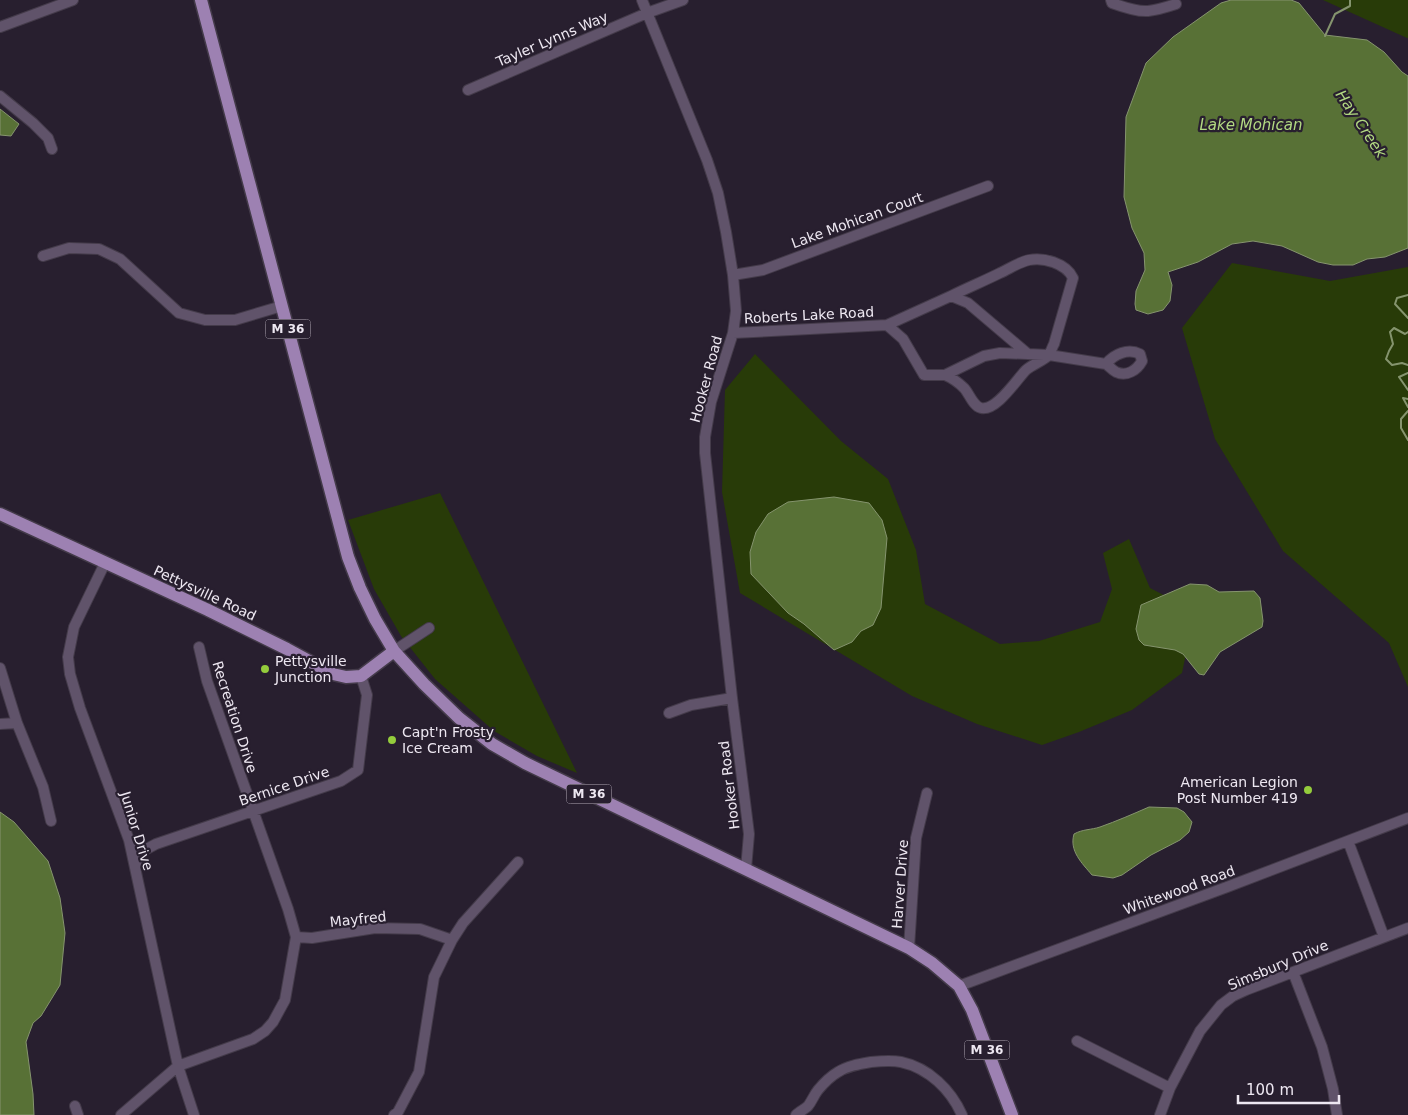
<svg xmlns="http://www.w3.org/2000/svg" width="1408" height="1115" font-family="'DejaVu Sans',sans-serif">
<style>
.green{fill:#283b08}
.water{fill:#587136;stroke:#85946e}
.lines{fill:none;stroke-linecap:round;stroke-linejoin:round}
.stream{stroke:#85946e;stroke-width:2}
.minor-casing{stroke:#443b4a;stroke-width:12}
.major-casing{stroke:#443b4a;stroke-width:15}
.minor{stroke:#60536a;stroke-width:10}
.major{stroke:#9d81b2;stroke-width:12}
.poi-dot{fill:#94cc3c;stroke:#281f2f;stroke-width:2}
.labels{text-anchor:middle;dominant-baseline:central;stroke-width:4.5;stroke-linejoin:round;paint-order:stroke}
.shield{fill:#281f2f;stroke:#b2abb7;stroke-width:1}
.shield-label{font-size:12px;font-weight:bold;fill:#ede7f1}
.street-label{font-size:14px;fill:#ede7f1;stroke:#281f2f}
.poi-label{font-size:14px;fill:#ede7f1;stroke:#281f2f;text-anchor:start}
.water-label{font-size:15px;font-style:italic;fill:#b2d982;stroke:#281f2f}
</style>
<rect width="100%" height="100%" fill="#281f2f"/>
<!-- green -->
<path class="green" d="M1323,0H1408V38H1407Z
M1232,263L1330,281L1408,267V687L1389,643L1283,551L1215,439L1182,328Z
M755,354L841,441L888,479L916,550L925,604L1000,644L1039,641L1100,622L1112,589L1103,553L1129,539L1150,588L1195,611L1182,673L1132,710L1079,732L1042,745L977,724L912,696L740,593L722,492L725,390Z
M440,493L577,773L537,756L494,731L435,679L401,636L374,589L348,520Z"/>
<!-- water -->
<path class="water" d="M1231,0H1291L1299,3L1325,35L1367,40L1384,52L1402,72L1408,76V248L1385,257L1367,259L1353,265H1333L1318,262L1282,246L1253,241L1232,244L1198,262L1168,272L1172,285L1170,301L1163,310L1148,314L1136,310L1135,304L1136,291L1145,270L1144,253L1132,228L1124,197L1126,117L1146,63L1173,37L1221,3Z
M0,109L19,124L11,136L0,135Z
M834,497L869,503L882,520L887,538L881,608L873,625L861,631L852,642L834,650L804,624L788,613L751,574L750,552L756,532L768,514L788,502Z
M1190,584L1207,585L1219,592L1254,591L1260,598L1263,621L1262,627L1220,652L1204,675L1199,674L1183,654L1175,650L1144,645L1139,640L1136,629L1141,605Z
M1149,807L1177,808L1184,812L1192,822L1189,832L1180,840L1151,855L1122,875L1113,878L1092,875C1082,863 1069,851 1074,834C1083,829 1091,830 1100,827C1117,821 1133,814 1149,807Z
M0,812L14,822L48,861L60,898L65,933L60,985L41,1016L33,1023L26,1042L33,1094L34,1115H0Z"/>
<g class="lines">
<!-- stream -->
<path class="stream" d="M1325,36L1335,14L1350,6V0
M1408,295L1397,298L1395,304L1408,318
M1408,332L1405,334L1394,328L1390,332L1393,344L1389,351L1386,359L1392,365L1402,363L1408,365
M1408,373L1399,377L1408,390
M1408,399L1403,398L1408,407
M1408,411L1401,419V428L1408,440"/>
<defs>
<path id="minor" d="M642,0L707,160L718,193L726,232L733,275L736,311L733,333L711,402L705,437V453L732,698L749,834L746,869
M1111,0L1112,3C1123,7 1137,12 1148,11C1157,10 1167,7 1176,4
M0,27L73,0
M468,90L647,13L683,0
M0,96L33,123L48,138L52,149
M43,256L69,248L99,249L120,259L179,313L205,320H235L282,306
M733,275L763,270L988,186
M887,325L903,339L924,375H945L984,356L1000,353L1028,354
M733,333L887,325L951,296L968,303L1028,354L1049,355L1106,364C1114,354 1128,348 1140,354L1142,361C1137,370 1127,377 1116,372C1112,370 1109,366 1106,364
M945,375C952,378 958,382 964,388C969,393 973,406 981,408C996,412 1017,379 1026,370C1033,364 1043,361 1049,355C1051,352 1052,347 1054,344L1073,278C1066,263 1043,257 1029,260C1019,262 1009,269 1000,273C984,281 967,288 951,296
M105,563L74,627L68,657L70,674L80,708L129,840L178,1066L194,1115
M394,651L429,628
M0,668L17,723L43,787L51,821
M669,713L691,705L732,698
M0,724L17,723
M1348,841L1384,937
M135,866L143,851L156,844L341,781L358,770L367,695L361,676
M296,937L312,938L375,928L420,929L452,940
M909,948L916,838L927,793
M1293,972L1322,1047L1333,1089L1337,1115
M959,986L1227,887L1408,818
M1077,1041L1170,1088
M75,1106L78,1115
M121,1115L178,1066L253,1039L265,1031L273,1022L285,1000L296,937L288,909L207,681L199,647
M394,1115L398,1112L419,1072L434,977L452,940L463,923L518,862
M796,1115C799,1112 805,1109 808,1106C812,1101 814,1095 818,1090C823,1084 831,1076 838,1072C847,1066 859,1064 871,1062C881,1061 891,1060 901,1062C929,1068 951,1090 962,1115
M1160,1115L1170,1088L1200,1031L1221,1005L1233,996L1246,990L1408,928"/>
<path id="major" d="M201,0L348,557L360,588L375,619L394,651L424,684L459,718L492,744L525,763L909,948L932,963L959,986L972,1010L1012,1115
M0,514L208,610L287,649L333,674L346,677L361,676L394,651"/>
</defs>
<!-- minor casing -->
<use href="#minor" class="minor-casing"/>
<!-- major casing -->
<use href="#major" class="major-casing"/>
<!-- minor -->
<use href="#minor" class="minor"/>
<!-- major -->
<use href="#major" class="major"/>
</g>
<!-- markers -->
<g class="poi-dot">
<circle cx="265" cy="669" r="5"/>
<circle cx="392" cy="740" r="5"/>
<circle cx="1308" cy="790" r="5"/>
</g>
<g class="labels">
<!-- shield labels -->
<g class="shield">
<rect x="265.5" y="319.5" width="45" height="19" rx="4"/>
<rect x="566.5" y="784.5" width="45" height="19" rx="4"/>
<rect x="964.5" y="1040.5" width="45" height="19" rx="4"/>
</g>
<g class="shield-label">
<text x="288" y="329">M 36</text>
<text x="589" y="794">M 36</text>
<text x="987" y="1050">M 36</text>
</g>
<!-- street labels -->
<g class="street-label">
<text transform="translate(552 39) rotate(-23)">Tayler Lynns Way</text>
<text transform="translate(857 220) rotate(-20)">Lake Mohican Court</text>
<text transform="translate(809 315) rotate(-3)">Roberts Lake Road</text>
<text transform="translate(706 379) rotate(-75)">Hooker Road</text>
<text transform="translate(205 593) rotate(25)">Pettysville Road</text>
<text transform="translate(235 717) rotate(72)">Recreation Drive</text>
<text transform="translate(729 785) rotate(-97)">Hooker Road</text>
<text transform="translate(284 786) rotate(-19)">Bernice Drive</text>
<text transform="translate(137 831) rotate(73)">Junior Drive</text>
<text transform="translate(900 884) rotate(-86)">Harver Drive</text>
<text transform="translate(1179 890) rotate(-20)">Whitewood Road</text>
<text transform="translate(358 919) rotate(-6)">Mayfred</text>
<text transform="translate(1278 965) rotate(-23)">Simsbury Drive</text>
</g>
<!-- poi labels -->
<g class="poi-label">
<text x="275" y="661">Pettysville<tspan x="275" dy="16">Junction</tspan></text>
<text x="402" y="732">Capt'n Frosty<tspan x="402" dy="16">Ice Cream</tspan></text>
<text x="1298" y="782" text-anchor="end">American Legion<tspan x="1298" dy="16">Post Number 419</tspan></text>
</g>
<!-- water labels -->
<g class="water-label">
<text transform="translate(1361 124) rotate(56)">Hay Creek</text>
<text x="1251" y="125">Lake Mohican</text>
</g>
</g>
<!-- scale -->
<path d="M1238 1095v8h101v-8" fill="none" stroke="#ede7f1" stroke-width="2.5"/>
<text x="1246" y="1095" font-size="15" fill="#ede7f1" stroke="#281f2f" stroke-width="4" paint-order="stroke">100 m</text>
</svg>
